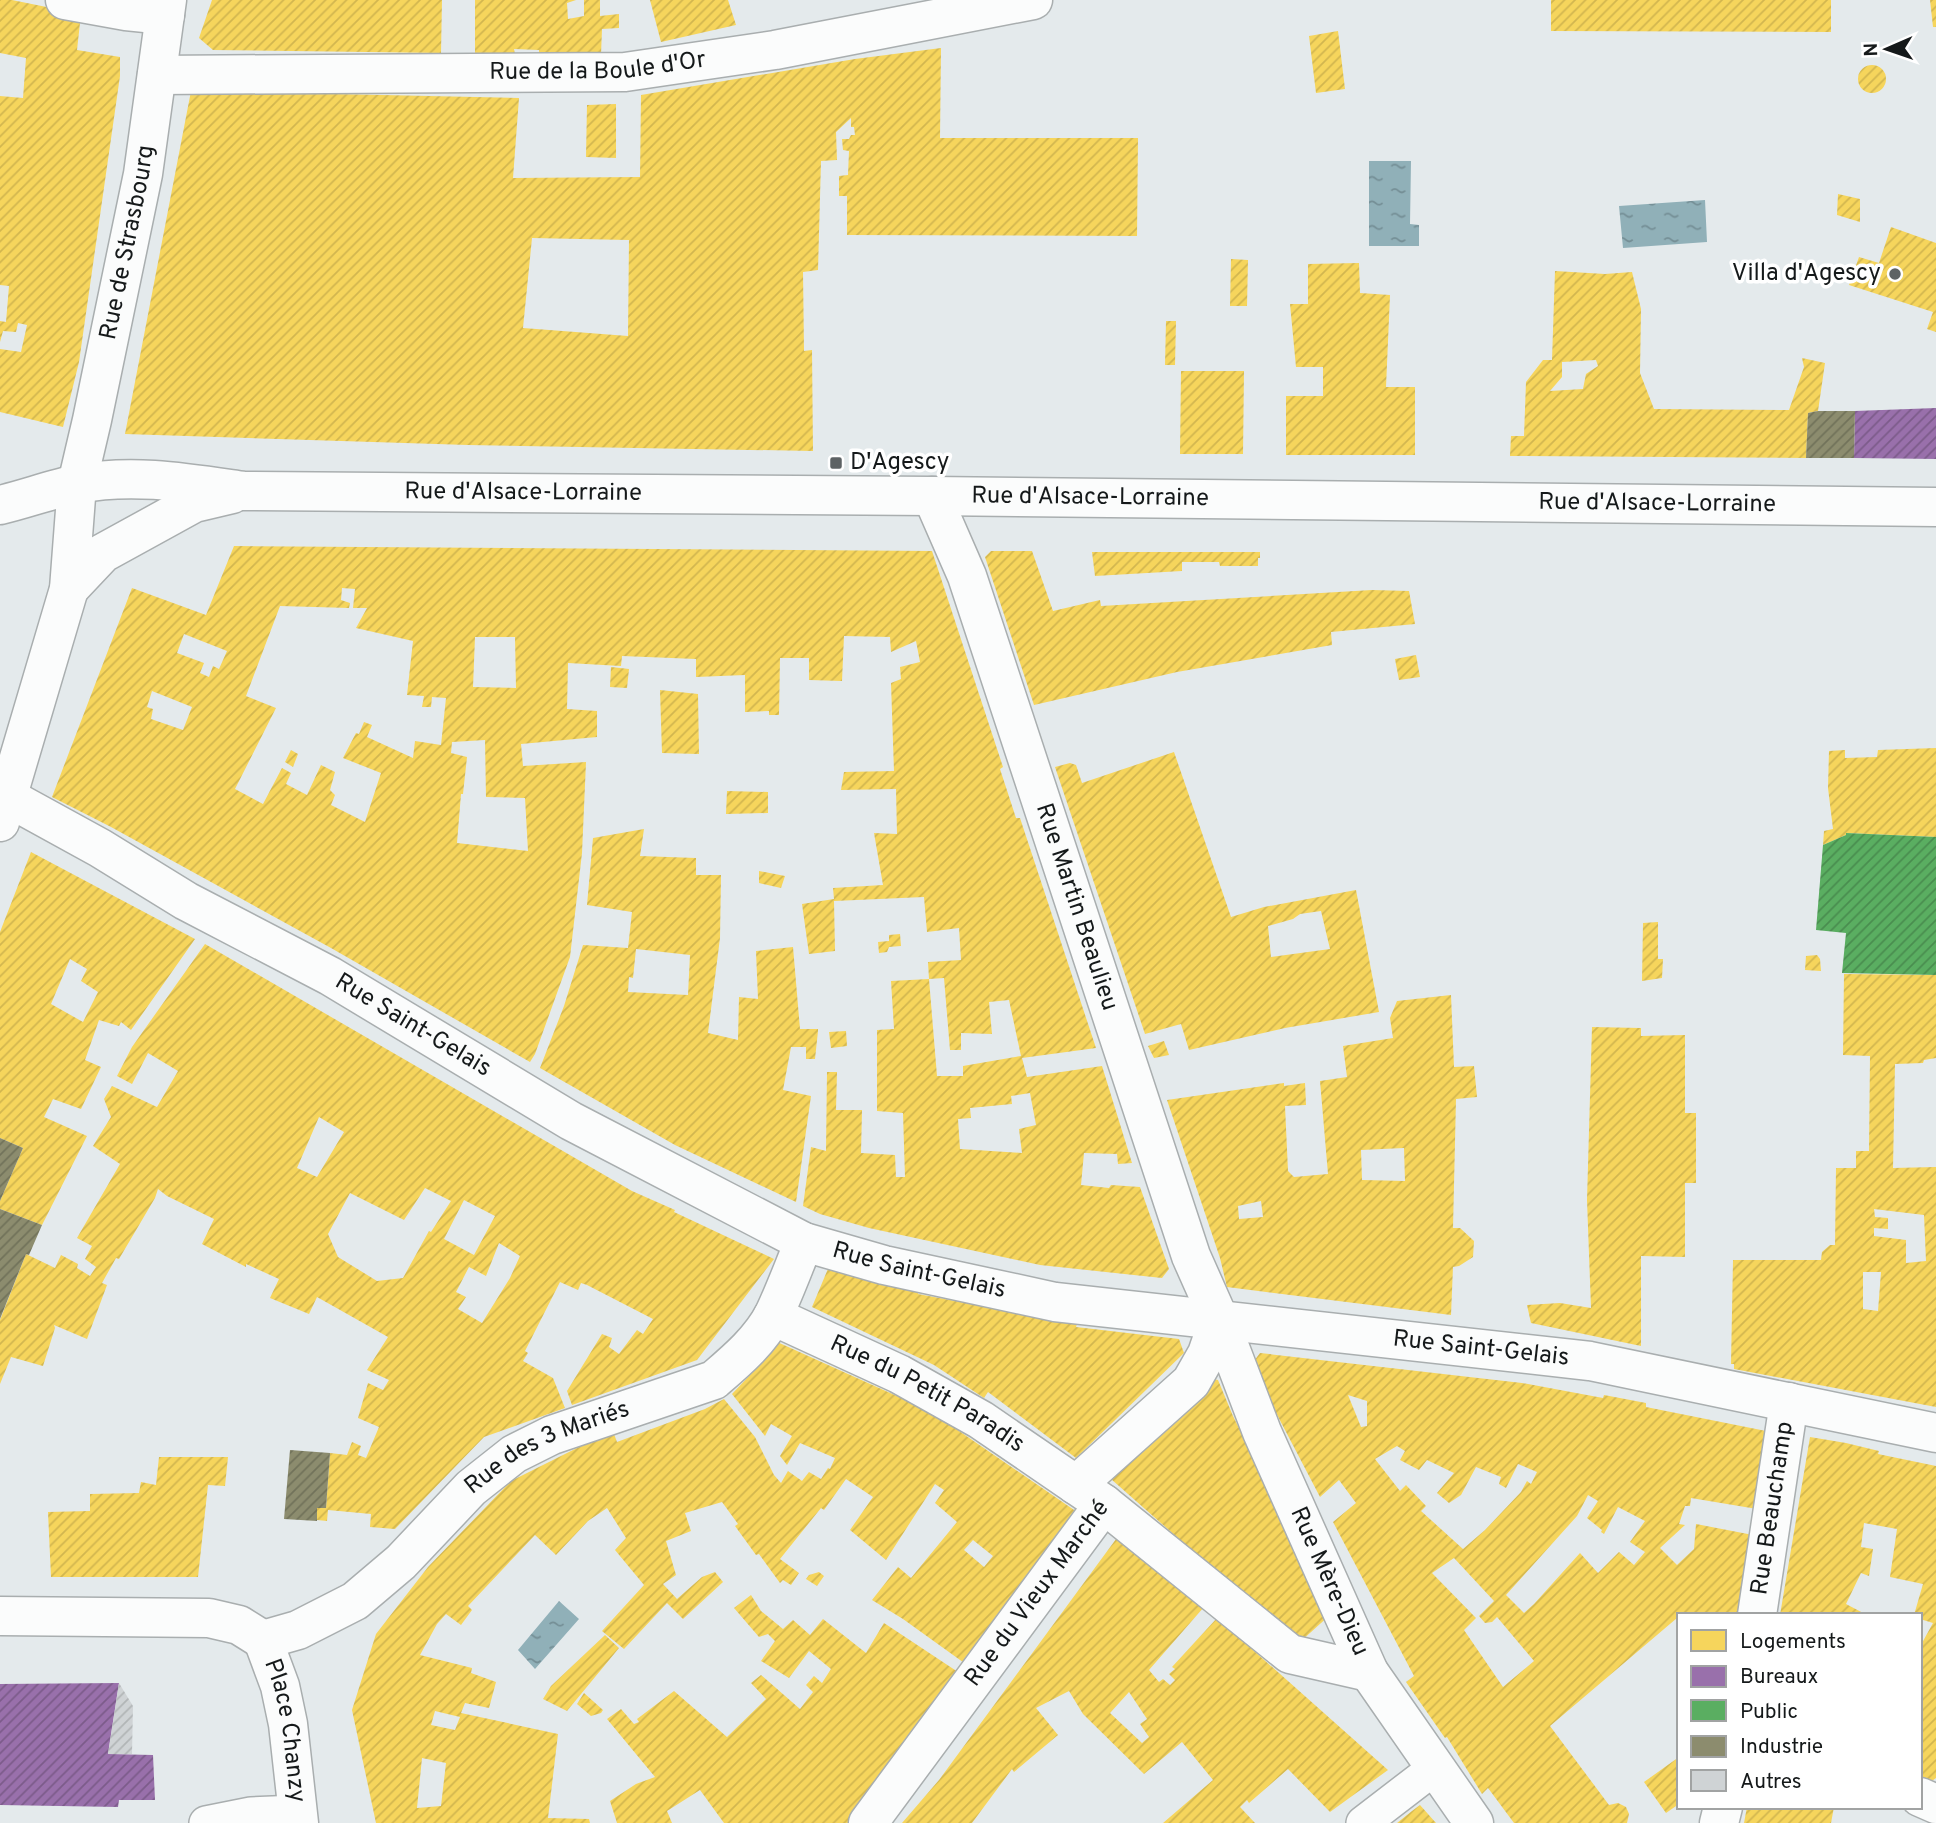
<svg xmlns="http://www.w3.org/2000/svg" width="1936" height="1823" font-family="Overpass,sans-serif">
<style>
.water{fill:url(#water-ripples)}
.homes{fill:url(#homes-hatch);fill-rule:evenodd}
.offices{fill:url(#offices-hatch)}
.public{fill:url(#public-hatch)}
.industry{fill:url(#industry-hatch)}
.building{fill:url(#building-hatch)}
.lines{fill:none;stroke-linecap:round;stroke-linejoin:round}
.service-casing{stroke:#a9aeaf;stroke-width:36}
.pedestrian-casing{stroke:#a9aeaf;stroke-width:41}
.minor-casing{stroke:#a9aeaf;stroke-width:41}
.tertiary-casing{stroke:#a9aeaf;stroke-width:41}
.secondary-casing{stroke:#a9aeaf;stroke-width:41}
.service{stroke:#fbfcfc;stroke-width:33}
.pedestrian{stroke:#fbfcfc;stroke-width:38}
.minor{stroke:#fbfcfc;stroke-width:38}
.tertiary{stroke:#fbfcfc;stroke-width:38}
.secondary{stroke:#fbfcfc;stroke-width:38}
.poi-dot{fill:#5d6264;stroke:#fff;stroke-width:2.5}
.labels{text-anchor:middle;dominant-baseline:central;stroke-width:7;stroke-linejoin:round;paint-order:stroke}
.street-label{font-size:24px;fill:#15191a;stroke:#fff}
.poi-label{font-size:24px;fill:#15191a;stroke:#fff;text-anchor:end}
</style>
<defs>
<pattern id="water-ripples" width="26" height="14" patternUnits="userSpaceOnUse" patternTransform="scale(1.75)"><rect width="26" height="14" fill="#90b0b8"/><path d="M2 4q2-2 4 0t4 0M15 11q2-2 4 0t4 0" fill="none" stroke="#748e95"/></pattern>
<pattern id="homes-hatch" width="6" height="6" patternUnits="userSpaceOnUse" patternTransform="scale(1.75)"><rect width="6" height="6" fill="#f6d55c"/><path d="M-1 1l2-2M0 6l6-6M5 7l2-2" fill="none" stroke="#d2b64f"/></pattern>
<pattern id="offices-hatch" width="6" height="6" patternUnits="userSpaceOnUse" patternTransform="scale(1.75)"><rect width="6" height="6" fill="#9970ab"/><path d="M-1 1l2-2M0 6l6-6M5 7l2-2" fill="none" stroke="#7c5b8a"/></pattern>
<pattern id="public-hatch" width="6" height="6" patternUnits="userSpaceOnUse" patternTransform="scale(1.75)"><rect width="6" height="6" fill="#5aae61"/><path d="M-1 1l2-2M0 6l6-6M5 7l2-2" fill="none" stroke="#498d4f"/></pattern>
<pattern id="industry-hatch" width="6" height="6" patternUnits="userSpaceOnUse" patternTransform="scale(1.75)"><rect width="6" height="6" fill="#8c8c6e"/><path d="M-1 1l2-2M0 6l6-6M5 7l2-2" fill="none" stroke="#71725a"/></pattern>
<pattern id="building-hatch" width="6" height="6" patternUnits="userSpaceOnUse" patternTransform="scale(1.75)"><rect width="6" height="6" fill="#cfd3d5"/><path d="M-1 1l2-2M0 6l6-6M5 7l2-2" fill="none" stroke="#b1b5b6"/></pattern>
</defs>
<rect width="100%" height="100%" fill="#e4eaec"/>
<!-- water -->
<path class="water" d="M1369,161H1411L1410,224L1419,225V246H1369Z
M1705,200L1707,242L1623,248L1619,206Z
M559,1601L579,1619L535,1669L518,1650Z"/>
<!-- homes -->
<path class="homes" d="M0,0H12L81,14L77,50L120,57V76L79,362L63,427L0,412V349L21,352L27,325L18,323L16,332L3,331L0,342V321L6,322L9,286L0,285V96L23,98L26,58L0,53Z
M212,0H442L441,53L213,50L199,38Z
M475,0H576L567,3L568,19L584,16V0H600V16L619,14V28L602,29L601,55H539V50L514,49L515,54L475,53Z
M650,0H728L736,25L661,42Z
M1551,0H1831V32L1551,31Z
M1930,0H1936V27H1933Z
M1338,31L1345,89L1316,93L1309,36Z
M941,48L940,138H1138L1137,236L847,235V196H839V176L848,175L849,151L843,150L842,139H849L851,135H855L854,127H851V118L836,132L837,160L821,161L818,270L803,272L804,351L812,350L813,451L468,445L125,434L191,91L519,98L513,178L640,177L641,95L855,59ZM532,238L629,240L628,336L523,328Z
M1858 79a14 14 0 1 1 28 0a14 14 0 1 1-28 0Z
M616,104V158L586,157L587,105Z
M1838,194L1860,199V222L1837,215Z
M1891,227L1936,243V332L1927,329L1933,312L1849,285L1859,257L1879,263Z
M1231,259L1248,260L1247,306H1230Z
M1359,263L1360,293L1390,295L1386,387H1415V455H1286V396H1323V367H1296L1290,304H1308V264Z
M1555,271L1605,274L1632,272L1641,309L1640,373L1654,409L1789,410L1804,367L1802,358L1825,363L1818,411L1808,413L1806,458L1510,456L1511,436H1524L1526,382L1543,360H1552ZM1596,360L1598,366L1586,374L1583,389L1550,391L1562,377V362Z
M1166,321H1176L1175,365H1165Z
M1181,371H1244L1243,454H1180Z
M234,546L932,551L1003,767L1000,769L1016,818H1020L1096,1048L1022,1058L1027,1077L1102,1066L1132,1163L1118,1164L1117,1154L1084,1153L1081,1185L1109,1188L1111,1185L1140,1187L1169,1269L1162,1278L1040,1265L869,1228L820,1214L803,1206L811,1147L826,1151L827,1072H837L836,1110H862L861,1153L895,1155L896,1177H905L903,1113L877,1111V1030L894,1029L891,981L929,979L937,1076H963V1066L1021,1056L1009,1000L989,1002L992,1034L961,1033V1050H950L944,978L929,979L928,962L961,960L959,928L927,932L924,897L834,901L835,951L809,954L802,904L834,899L833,888L883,885L874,833L897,834L896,789L841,790L844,772L894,771L891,683L901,679L900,667L920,662L916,641L891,652L890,637L844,636L842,681L809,680V658H780L779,715H769V711L745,712V675L696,677V659L622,656L621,666L568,663L567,709L597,711V737L521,744L523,766L586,762L582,853L570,957L535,1054L530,1062L331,948L111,827L52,797L132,588L206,615ZM342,588L355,589L353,608H367L356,628L413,641L407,695L424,696L422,707H431L432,697L446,698L441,745L415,741L413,758L367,737L372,725L364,722L359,734L356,733L343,758L381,773L365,822L331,805L335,795L330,790L335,772L321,765L307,795L286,784L291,773L282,768L263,804L235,789L276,708L246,696L280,606L349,608L350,603L341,600ZM184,634L227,651L219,669L213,666L209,677L200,673L204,663L177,653ZM475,637H515L516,688L473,687ZM152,691L192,707L183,730L151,719L153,709L147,707ZM485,740L486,797L525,798L528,851L457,843L461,794H463L467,757L451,753L452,742ZM1030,1093L1036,1125L1019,1129L1022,1153L960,1149L958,1119L971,1118L970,1108L1012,1104L1011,1096Z
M991,551H1032L1053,611L1100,600L1101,606L1372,590L1409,591L1415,624L1331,632L1332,645L1177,672L1034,705L985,557Z
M1092,552H1260V558H1258V566H1220L1219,562H1182V571L1095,576Z
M1416,655L1420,677L1399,680L1395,659Z
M611,667L629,669L627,688L610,687Z
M660,690L698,694L699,754L662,753Z
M1936,748V837L1846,833V835L1823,845L1824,831L1833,829L1828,788L1829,751L1845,750V758L1877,757L1878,750Z
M291,750L298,754L293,767L285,762Z
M1174,752L1231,917L1264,907L1356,890L1379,1012L1285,1028L1189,1050L1181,1024L1145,1034L1055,767L1070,763L1076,765L1082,783ZM1321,911L1330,949L1271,957L1268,926L1293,919L1300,914Z
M727,791L768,792V813L726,814Z
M644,829L640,856L696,858V875H721L720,938L708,1033L738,1040L739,997L758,999L756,951L793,947L800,1029H818V1031L815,1059H806V1047H791L783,1090L811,1096L796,1202L675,1145L540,1068L564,1006L583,945L628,948L632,912L587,905L593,838ZM636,949L690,955L688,995L628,992L629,977L633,978Z
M31,852L195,939L131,1030L121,1022L119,1026L99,1020L85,1060L101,1067L81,1109L53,1099L44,1117L87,1136L42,1225L0,1209V1201L23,1148L0,1138V932ZM70,959L87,969L81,981L98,992L83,1022L51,1004Z
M759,871L785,876L781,888L759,883Z
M1658,922V959H1663L1662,978L1642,981L1643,923Z
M900,934L901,946L889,947L887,952L879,953L878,942L889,941V935Z
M205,944L632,1191L675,1210L674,1212L774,1259L697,1360L572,1405L567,1391L602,1334L612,1338L609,1347L619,1354L637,1330L643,1334L653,1319L587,1285L581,1283L578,1290L560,1282L525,1351L528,1353L523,1361L553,1378L565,1408L484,1437L395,1529L370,1527L371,1514L328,1510L327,1521L317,1520V1508H326L330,1453L347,1455L352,1442L361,1446L358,1455L366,1458L379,1427L358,1418L368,1383L383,1390L389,1380L367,1370L388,1337L317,1297L309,1314L270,1298L279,1279L246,1264V1267L202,1244L214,1219L167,1196L158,1189L155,1198L119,1259L116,1258L102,1283L107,1285L87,1339L54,1325L55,1328L43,1366L11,1357L0,1384V1320L26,1254L55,1268L61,1255L78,1264L77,1268L90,1276L96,1267L85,1259L92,1246L77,1238L120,1164L93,1146L111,1117L104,1099L112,1086L157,1107L178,1071L148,1053L132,1084L117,1076L132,1047ZM319,1117L344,1132L317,1177L297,1168ZM425,1188L451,1201L431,1232L429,1231L403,1278L377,1281L338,1257L328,1234L350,1193L404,1220ZM464,1200L495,1216L474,1255L444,1239ZM499,1243L520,1256L510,1278L482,1323L458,1309L466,1297L456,1292L469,1267L486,1276Z
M1817,955L1820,959L1821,971L1805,970L1806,956Z
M1844,974L1936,975V1058L1924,1060L1923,1063L1895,1064L1893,1168L1936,1167V1407L1734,1369V1364H1731L1733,1260H1821L1822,1252L1830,1245H1835L1836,1168H1856V1151H1869L1870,1056L1843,1055ZM1874,1209L1924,1215L1926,1261L1906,1263V1240L1874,1236V1228L1888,1229V1218L1875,1217ZM1863,1272H1881L1878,1311L1863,1309Z
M1451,995L1454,1067L1474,1066L1477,1097L1456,1099L1453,1228H1460L1474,1241L1473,1257L1459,1266L1453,1267L1451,1315L1227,1287L1220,1258L1167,1100L1284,1083V1086L1305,1083L1306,1105L1285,1106L1288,1171L1294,1177L1328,1174L1320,1081L1347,1077L1343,1046L1393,1038L1390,1018L1397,1001ZM1404,1148L1405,1181L1362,1180L1361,1150ZM1261,1201L1263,1217L1239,1219L1238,1206Z
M1592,1027L1641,1028V1036L1685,1035V1113H1696V1183H1685V1257L1641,1256V1346L1531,1323L1527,1305L1560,1303L1591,1308L1587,1200Z
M846,1031L847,1046L831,1048L829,1032Z
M1164,1041L1169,1055L1154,1058L1148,1046Z
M830,1264L920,1287L918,1294L1077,1324L1076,1327L1179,1339L1184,1353L1076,1458L988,1392L984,1398L934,1365L812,1307Z
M775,1341L930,1411L1077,1512L967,1665L903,1619L872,1600L898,1567L911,1578L957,1522L935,1503L944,1490L935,1484L886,1560L850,1530L873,1497L846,1479L824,1510L821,1508L780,1559L799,1573L791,1585L783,1580L780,1583L759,1554L756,1555L735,1526L738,1524L722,1502L685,1513L691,1531L666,1541L676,1575L663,1584L677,1599L702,1577L715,1572L723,1582L683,1619L667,1603L624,1649L602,1631L644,1585L615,1550L626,1538L607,1508L588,1521L556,1555L535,1535L468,1606L472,1610L461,1625L446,1614L437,1624L420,1655L472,1668L471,1673L496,1682L489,1708L465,1703L461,1713L558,1734L548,1818L589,1819L590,1823H376L352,1710L376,1634L428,1567L511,1481L579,1447L614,1434L617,1442L705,1409L724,1399L755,1437L774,1475L781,1483L788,1471L802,1481L809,1472L821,1479L828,1468L830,1469L835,1458L800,1443L787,1465L780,1456L792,1436L771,1424L765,1436L732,1394L749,1376L745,1371ZM973,1540L993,1556L984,1567L964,1550ZM435,1711L460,1717L455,1730L431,1725ZM422,1758L446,1763L441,1806L417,1808Z
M1260,1353L1522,1383L1603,1398L1604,1395L1646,1403V1407L1771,1432L1757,1509L1691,1498L1690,1506H1685L1679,1524L1685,1525L1660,1548L1677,1565L1694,1549L1696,1524L1753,1535L1740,1615H1679V1620L1677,1618L1550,1726L1609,1805L1618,1803L1626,1807L1629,1814L1627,1823H1514L1488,1788L1482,1794L1447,1737L1445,1738L1406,1682L1414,1676L1333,1522L1356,1503L1339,1480L1320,1497L1251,1365ZM1348,1395L1367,1401V1426L1361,1427ZM1397,1446L1405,1451L1400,1460L1419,1470L1427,1460L1454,1473L1437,1493L1449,1503L1461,1495L1476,1467L1501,1477L1499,1484L1506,1488L1518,1464L1537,1472L1531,1484L1527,1481L1521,1492L1485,1530L1463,1549L1421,1511L1426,1506L1406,1485L1400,1491L1375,1459ZM1588,1495L1598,1501L1587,1518L1602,1530L1601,1532L1604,1534L1618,1507L1645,1521L1630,1542L1645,1552L1634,1565L1619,1552L1598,1573L1580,1553L1534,1604L1524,1613L1506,1595L1577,1516ZM1454,1558L1494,1601L1479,1616L1485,1623L1492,1622L1497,1617L1534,1661L1503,1687L1464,1630L1476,1618L1432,1573Z
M1213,1379L1218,1380L1233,1416L1331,1614L1300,1642L1213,1569L1111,1479Z
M1810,1437L1846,1443L1879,1451L1878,1454L1936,1466V1778L1929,1783L1920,1780V1642L1922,1643L1933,1623L1920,1619V1615H1914L1923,1584L1890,1577L1897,1529L1864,1523L1861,1547L1873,1549L1869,1576L1861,1573L1846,1604L1867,1615H1780Z
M159,1457H228L225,1486L208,1485L198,1577H51L48,1512L90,1511V1494L139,1493L141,1482L156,1485Z
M1119,1535L1204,1607L1149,1670L1159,1682L1163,1679L1170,1685L1175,1680L1169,1674L1175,1669L1172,1667L1217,1618L1388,1770L1330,1812L1288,1769L1249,1803L1247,1800L1240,1807L1255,1823H1163L1213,1780L1182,1742L1144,1774L1083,1714L1069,1691L1036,1708L1058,1735L1014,1772L1012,1769L972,1823H902L939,1780ZM1129,1692L1147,1719L1140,1724L1149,1737L1142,1743L1110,1713Z
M819,1572L824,1576L817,1586L806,1579L809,1575Z
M751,1595L761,1611L783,1629L793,1620L810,1635L823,1619L866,1653L884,1623L961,1674L850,1823H724L700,1790L667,1811L672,1823H617L610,1801L636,1784L655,1777L607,1719L621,1709L634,1724L639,1722L637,1719L674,1691L727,1737L766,1699L751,1683L761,1675L800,1709L813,1692L806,1685L814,1676L822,1683L831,1669L809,1651L789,1678L761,1661L775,1641L768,1634L759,1637L734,1608Z
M605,1635L619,1648L567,1711L543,1699L551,1686Z
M584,1693L603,1710L601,1713L591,1716L577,1704Z
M1679,1757V1804L1666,1813L1644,1782Z
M1420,1805L1436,1823H1397L1412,1811Z
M1747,1807H1834L1831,1823H1744Z"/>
<!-- offices -->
<path class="offices" d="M1936,408V459L1854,458L1855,411Z
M119,1683L108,1754L153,1755L155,1800H119L118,1807L0,1805V1684Z"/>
<!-- public -->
<path class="public" d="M1846,833L1936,837V975L1842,973L1846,933L1816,930L1823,845L1846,835Z"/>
<!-- industry -->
<path class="industry" d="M1818,411H1855L1854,458H1806L1808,413Z
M0,1138L23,1148L0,1201Z
M0,1209L42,1225L29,1255L26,1254L0,1319Z
M290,1450L330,1453L326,1508H317V1521L284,1519Z"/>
<!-- building -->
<path class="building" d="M119,1683L133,1706L132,1754H108Z"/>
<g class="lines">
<defs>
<path id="service" d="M206,1823L251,1814L297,1812
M1363,1823L1436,1767"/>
<path id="pedestrian" d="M65,0L126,11L165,15"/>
<g id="minor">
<path id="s1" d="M157,75L625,72L775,50L1033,0"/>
<path id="s2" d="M932,496L967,576L1191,1256L1219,1319L1262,1432L1369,1672L1474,1823"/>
<path id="s3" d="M7,797L100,848L186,901L330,976L571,1121L804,1242L884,1265L1055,1302L1590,1361L1936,1433"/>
<path id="s4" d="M773,1316L899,1374L981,1420L1076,1485"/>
<path d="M1219,1319L1207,1354L1191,1382L1076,1485L1104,1504L1290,1654L1369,1672"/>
<path id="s5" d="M1757,1615L1789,1402"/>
<path d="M0,1616L209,1618L239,1625L263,1640"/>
<path id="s6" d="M263,1640L298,1630L355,1601L401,1562L471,1488L514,1454L552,1435L714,1380C736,1361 760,1341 774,1314C785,1291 794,1266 804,1242"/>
<path id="s7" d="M263,1640L280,1686L288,1724L299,1823"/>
<path d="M1920,1797L1936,1804"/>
<path id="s8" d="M868,1823L1104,1504"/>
<path d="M1719,1823L1723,1807"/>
</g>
<g id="tertiary">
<path id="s9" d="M77,484L92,420L143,174L167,0"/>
</g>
<g id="secondary">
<path id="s10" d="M0,505C26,499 52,489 78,484C133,473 189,483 244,491L932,496L1936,507"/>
<path d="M69,589L103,553L194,503L232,494"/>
<path d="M0,822L69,589L77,484"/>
</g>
</defs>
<!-- service casing -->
<use href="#service" class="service-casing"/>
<!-- pedestrian casing -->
<use href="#pedestrian" class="pedestrian-casing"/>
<!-- minor casing -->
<use href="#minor" class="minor-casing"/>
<!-- tertiary casing -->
<use href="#tertiary" class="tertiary-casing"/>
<!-- secondary casing -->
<use href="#secondary" class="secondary-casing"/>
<!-- service -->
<use href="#service" class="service"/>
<!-- pedestrian -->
<use href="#pedestrian" class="pedestrian"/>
<!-- minor -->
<use href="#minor" class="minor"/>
<!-- tertiary -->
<use href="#tertiary" class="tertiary"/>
<!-- secondary -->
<use href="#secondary" class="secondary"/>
</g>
<!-- markers -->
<g class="poi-dot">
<circle cx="1895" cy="274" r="7"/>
<rect x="829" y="456" width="14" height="14" rx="3.5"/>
</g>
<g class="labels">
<!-- street labels -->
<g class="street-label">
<text stroke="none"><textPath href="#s1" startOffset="441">Rue de la Boule d'Or</textPath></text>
<text stroke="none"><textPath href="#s9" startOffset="247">Rue de Strasbourg</textPath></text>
<text stroke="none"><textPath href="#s10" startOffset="527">Rue d'Alsace-Lorraine</textPath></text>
<text stroke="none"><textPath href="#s10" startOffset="1094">Rue d'Alsace-Lorraine</textPath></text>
<text stroke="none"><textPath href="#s10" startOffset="1661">Rue d'Alsace-Lorraine</textPath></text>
<text stroke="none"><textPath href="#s2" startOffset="436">Rue Martin Beaulieu</textPath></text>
<text stroke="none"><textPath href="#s3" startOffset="466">Rue Saint-Gelais</textPath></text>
<text stroke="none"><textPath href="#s3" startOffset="1032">Rue Saint-Gelais</textPath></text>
<text stroke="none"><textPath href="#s3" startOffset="1600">Rue Saint-Gelais</textPath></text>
<text stroke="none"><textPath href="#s4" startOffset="173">Rue du Petit Paradis</textPath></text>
<text stroke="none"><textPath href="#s6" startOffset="350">Rue des 3 Mariés</textPath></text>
<text stroke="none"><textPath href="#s5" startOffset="108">Rue Beauchamp</textPath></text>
<text stroke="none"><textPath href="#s2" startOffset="1157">Rue Mère-Dieu</textPath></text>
<text stroke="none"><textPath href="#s8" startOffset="285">Rue du Vieux Marché</textPath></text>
<text stroke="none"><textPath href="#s7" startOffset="94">Place Chanzy</textPath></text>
</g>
<!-- poi labels -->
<g class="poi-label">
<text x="1881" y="274">Villa d'Agescy</text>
<text x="850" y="463" text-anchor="start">D'Agescy</text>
</g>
</g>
<!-- legend -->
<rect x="1677" y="1613" width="245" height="196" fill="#ffffff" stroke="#a1a3a3" stroke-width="2"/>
<rect x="1691" y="1630" width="35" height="21" fill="#f6d55c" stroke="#a1a3a3" stroke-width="2"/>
<text x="1740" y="1648" font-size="21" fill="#15191a">Logements</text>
<rect x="1691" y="1666" width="35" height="21" fill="#9970ab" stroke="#a1a3a3" stroke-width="2"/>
<text x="1740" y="1683" font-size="21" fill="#15191a">Bureaux</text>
<rect x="1691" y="1700" width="35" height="21" fill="#5aae61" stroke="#a1a3a3" stroke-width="2"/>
<text x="1740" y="1718" font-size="21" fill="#15191a">Public</text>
<rect x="1691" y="1736" width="35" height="21" fill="#8c8c6e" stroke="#a1a3a3" stroke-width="2"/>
<text x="1740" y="1753" font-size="21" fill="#15191a">Industrie</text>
<rect x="1691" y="1770" width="35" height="21" fill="#cfd3d5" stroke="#a1a3a3" stroke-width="2"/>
<text x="1740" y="1788" font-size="21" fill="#15191a">Autres</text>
<!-- north arrow -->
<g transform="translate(1887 49) rotate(268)" stroke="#ffffff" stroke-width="5" paint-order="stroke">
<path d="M0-5L12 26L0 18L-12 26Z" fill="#15191a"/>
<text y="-10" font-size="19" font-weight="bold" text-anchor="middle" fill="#15191a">N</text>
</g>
</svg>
